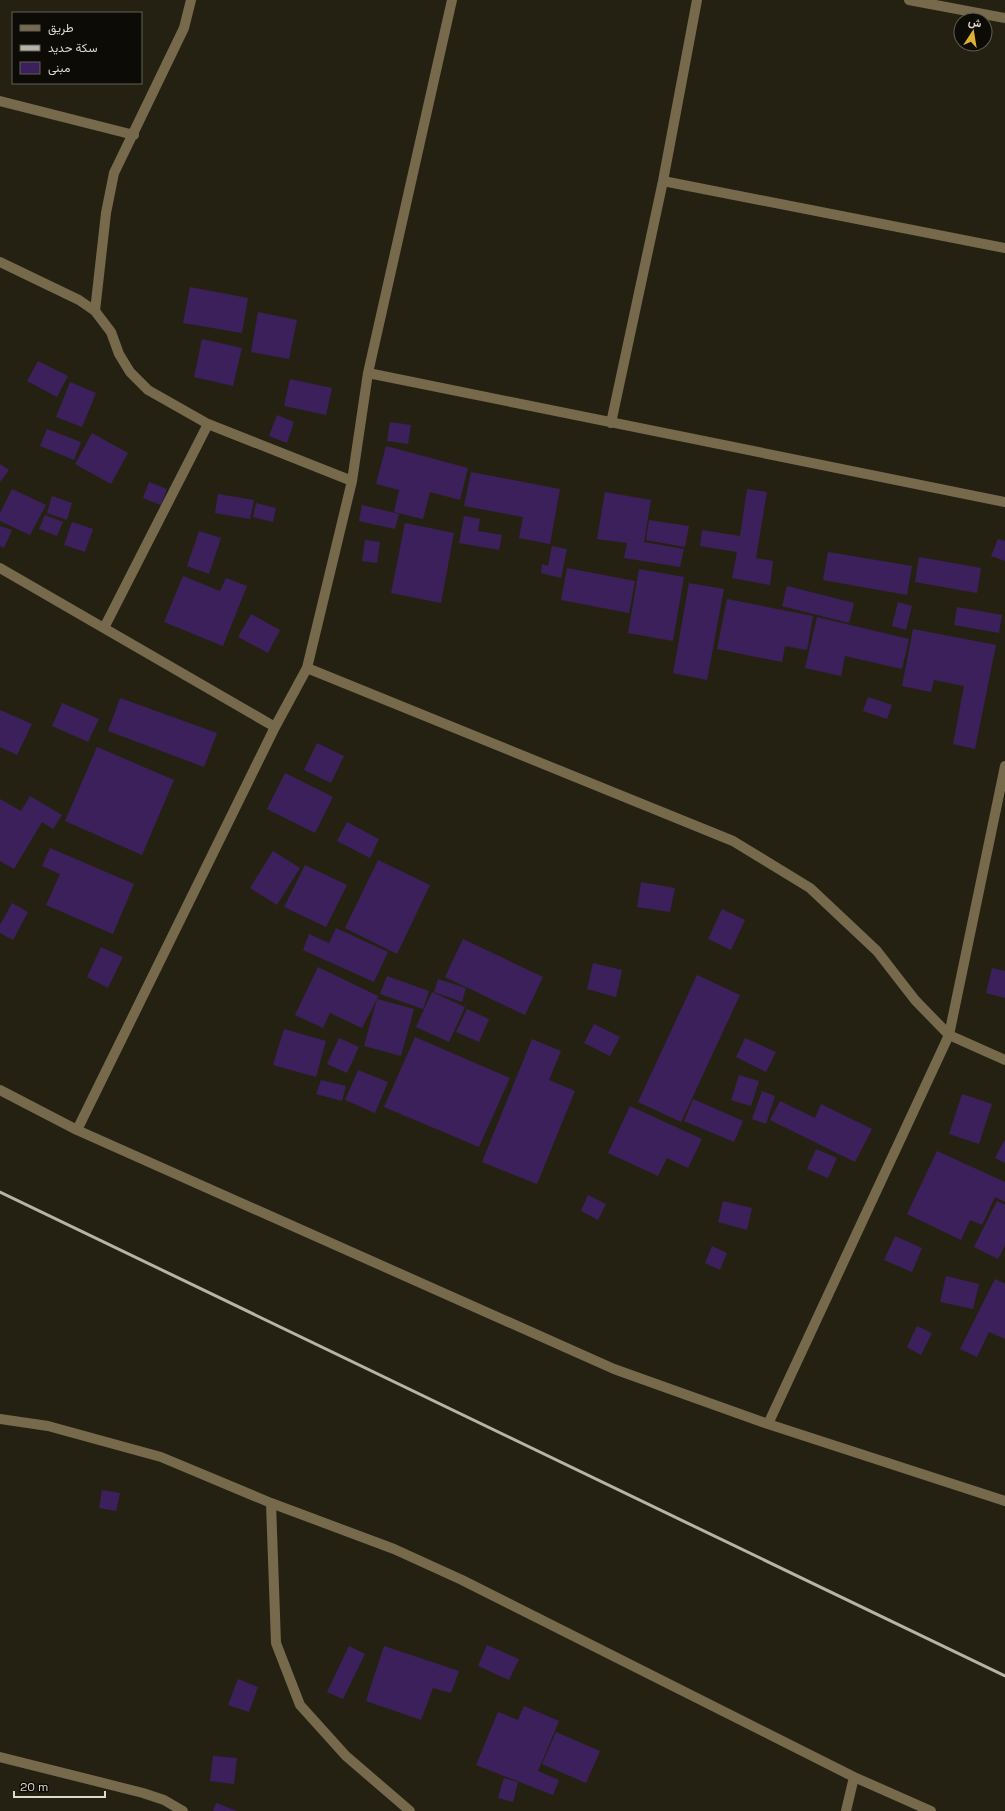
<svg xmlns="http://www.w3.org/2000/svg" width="1005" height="1811" font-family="'Space Grotesk',Vazirmatn,sans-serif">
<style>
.building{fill:#3c205c}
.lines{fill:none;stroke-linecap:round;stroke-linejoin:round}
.minor{stroke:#776a4c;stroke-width:10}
.rail{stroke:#b6b3a8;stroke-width:3}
</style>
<rect width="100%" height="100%" fill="#252112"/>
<!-- building -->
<path class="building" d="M190,287L248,298L242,333L183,323Z
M258,312L297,320L289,359L251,352Z
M202,339L242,348L233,386L194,377Z
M38,361L68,376L57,397L27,381Z
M290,379L332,388L326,415L284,406Z
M70,382L96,393L82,427L56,417Z
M277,415L294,422L287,443L269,436Z
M390,422L411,425L408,444L387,441Z
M47,429L81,442L74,460L40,446Z
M92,433L128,453L111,484L75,464Z
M386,446L468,468L460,500L430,492L423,519L394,512L399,490L376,484Z
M0,464L9,470L0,482Z
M471,472L560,489L550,544L519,538L523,517L464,506Z
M149,482L167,489L161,505L143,498Z
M12,489L46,505L30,535L0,521V513Z
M747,489L767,492L756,558L773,561L770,585L732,578L737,552L700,546L702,530L740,536Z
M605,492L651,500L644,542L684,549L680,567L624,558L627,543L597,539Z
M218,494L254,500L250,519L215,513Z
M52,496L72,503L67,520L47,513Z
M256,503L276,508L273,522L253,517Z
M362,505L399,514L395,529L359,521Z
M45,515L63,522L57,536L39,529Z
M464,516L480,519L478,531L502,535L499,550L459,543Z
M649,520L689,526L685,547L646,540Z
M72,522L93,529L85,552L64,545Z
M405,523L454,533L441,603L391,593Z
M0,526L12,530L4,548L0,546Z
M199,531L221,538L209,574L187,566Z
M998,539L1005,541V561L991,556Z
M365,540L380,542L377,563L362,561Z
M552,546L567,549L561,578L541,573L542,564L548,566Z
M828,552L912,566L907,595L823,580Z
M919,557L981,568L977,593L915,582Z
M567,568L635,581L629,613L561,600Z
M639,569L684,577L673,641L628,633Z
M183,576L220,591L226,578L247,586L223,646L164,622Z
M689,583L724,589L707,680L673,673Z
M787,586L854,603L849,623L782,606Z
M727,599L813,616L807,650L785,646L782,662L717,649Z
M898,602L912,606L906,630L892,626Z
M957,607L1002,615L999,633L954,625Z
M251,614L280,630L268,653L238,637Z
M817,617L909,639L902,669L845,656L841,676L805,668Z
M913,629L996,645L975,749L953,744L964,686L934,680L931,692L902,686Z
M868,697L892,705L887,719L863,711Z
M120,698L217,733L204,767L108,731Z
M62,703L99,719L88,742L52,726Z
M0,710L32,724L17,755L0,747Z
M317,743L344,756L331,783L304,770Z
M97,747L174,780L142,855L65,821Z
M285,773L333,797L315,833L267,809Z
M30,796L62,815L53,829L42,822L14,869L0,861V799L21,811Z
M347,822L379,839L370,858L337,841Z
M50,848L134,884L113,934L46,905L60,874L42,866Z
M273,851L300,868L277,905L250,888Z
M378,860L430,885L397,954L345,928Z
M305,865L347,885L326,927L284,907Z
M641,882L675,888L670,912L637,907Z
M12,903L28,912L13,940L0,933V925Z
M722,909L745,920L731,950L708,939Z
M336,928L388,952L374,982L303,950L309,934L329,943Z
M463,939L543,977L525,1015L445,977Z
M101,947L123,957L108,988L87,977Z
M593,963L622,970L616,997L587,989Z
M318,967L378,996L377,999L414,1009L401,1056L364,1046L377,999L362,1028L330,1013L323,1028L295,1015Z
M992,968L1005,971V998L986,993Z
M697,975L740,995L681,1122L638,1102Z
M387,976L429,991L423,1009L380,994Z
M438,979L466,988L462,1002L434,992Z
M432,992L465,1007L449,1042L416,1027Z
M467,1009L489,1019L479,1042L456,1032Z
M594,1024L620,1037L610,1056L584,1043Z
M284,1029L326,1041L316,1077L273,1065Z
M415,1037L510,1078L479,1147L384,1107Z
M339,1038L359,1047L347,1073L327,1064Z
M745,1038L776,1052L766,1072L736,1057Z
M532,1039L561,1051L549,1080L575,1091L537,1184L482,1162Z
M358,1070L388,1082L375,1113L345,1100Z
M739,1075L759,1081L751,1106L731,1100Z
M321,1080L346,1086L342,1101L316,1094Z
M762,1091L775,1096L766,1124L752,1119Z
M962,1094L992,1104L979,1144L949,1134Z
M693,1099L743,1121L734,1142L684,1121Z
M780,1101L815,1118L821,1104L872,1129L855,1162L770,1120Z
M630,1106L702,1139L688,1168L667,1158L658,1176L608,1153Z
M1005,1139V1163L995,1158Z
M816,1149L837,1158L828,1178L807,1169Z
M937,1151L1005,1182V1202L995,1197L982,1225L970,1220L961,1240L907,1214Z
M588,1195L606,1204L598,1220L581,1211Z
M723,1201L752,1208L747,1230L718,1222Z
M997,1201L1005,1205V1245L998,1259L974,1247Z
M895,1236L922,1248L912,1272L884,1260Z
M712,1246L727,1253L720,1270L705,1263Z
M946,1276L979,1284L973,1309L940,1302Z
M995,1279L1005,1284V1339L989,1332L977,1357L960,1349Z
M917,1326L932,1333L921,1355L907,1347Z
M102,1490L120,1493L116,1511L99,1508Z
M487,1645L519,1659L509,1680L478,1666Z
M349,1646L365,1654L343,1699L327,1692Z
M384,1646L459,1671L451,1693L433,1688L421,1720L366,1701Z
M238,1679L258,1687L249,1712L228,1705Z
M524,1706L559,1721L538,1771L559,1780L553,1795L476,1765L498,1712L518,1720Z
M556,1732L600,1751L586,1783L542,1764Z
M213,1756L237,1758L234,1784L210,1781Z
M504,1778L518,1782L513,1802L498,1798Z
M216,1803L237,1811H213Z"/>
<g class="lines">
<!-- minor -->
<path class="minor" d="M909,0L1005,18
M0,101L134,135
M663,181L1005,248
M0,262L79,300L95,311L111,332L119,354L130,372L148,390L208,424L352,481
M95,311L106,213L114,173L184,28L191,0
M368,373L1005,502
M611,423L663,181L697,0
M0,568L275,727
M104,628L208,424
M307,668L733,841L810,888L877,951L915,1000L949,1035L1005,1060
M0,1090L77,1130L614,1369L768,1424L1005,1501
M77,1130L275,727L307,668L352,481L368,373L452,0
M0,1419L48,1426L161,1457L271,1503L394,1549L462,1580L854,1777L931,1811
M768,1424L949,1035L1005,766
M271,1503L276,1643L300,1705L346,1756L410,1811
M0,1757L143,1793L164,1800L183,1811
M846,1811L854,1777"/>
<!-- rail -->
<path class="rail" d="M0,1192L1005,1676"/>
</g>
<!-- legend -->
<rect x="12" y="12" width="130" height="72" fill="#0d0b05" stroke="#605e56"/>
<rect x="20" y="25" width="20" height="6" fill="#776a4c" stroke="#605e56"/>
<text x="48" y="32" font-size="12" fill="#dcdad0">طريق</text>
<rect x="20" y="45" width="20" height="6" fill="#b6b3a8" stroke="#605e56"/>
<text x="48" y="52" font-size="12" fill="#dcdad0">سكة حديد</text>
<rect x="20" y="62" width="20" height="12" fill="#3c205c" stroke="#605e56"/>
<text x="48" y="72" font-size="12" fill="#dcdad0">مبنى</text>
<!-- north arrow -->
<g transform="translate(973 32) rotate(12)"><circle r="19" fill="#0d0b05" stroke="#605e56"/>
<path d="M0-3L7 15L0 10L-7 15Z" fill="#deb133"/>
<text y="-6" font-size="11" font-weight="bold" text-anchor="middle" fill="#dcdad0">ش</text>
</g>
<!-- scale -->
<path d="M14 1791v6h91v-6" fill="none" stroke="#dcdad0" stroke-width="2"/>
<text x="20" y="1791" font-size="12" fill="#dcdad0" stroke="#0d0b05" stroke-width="3" paint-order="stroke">20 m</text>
</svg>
